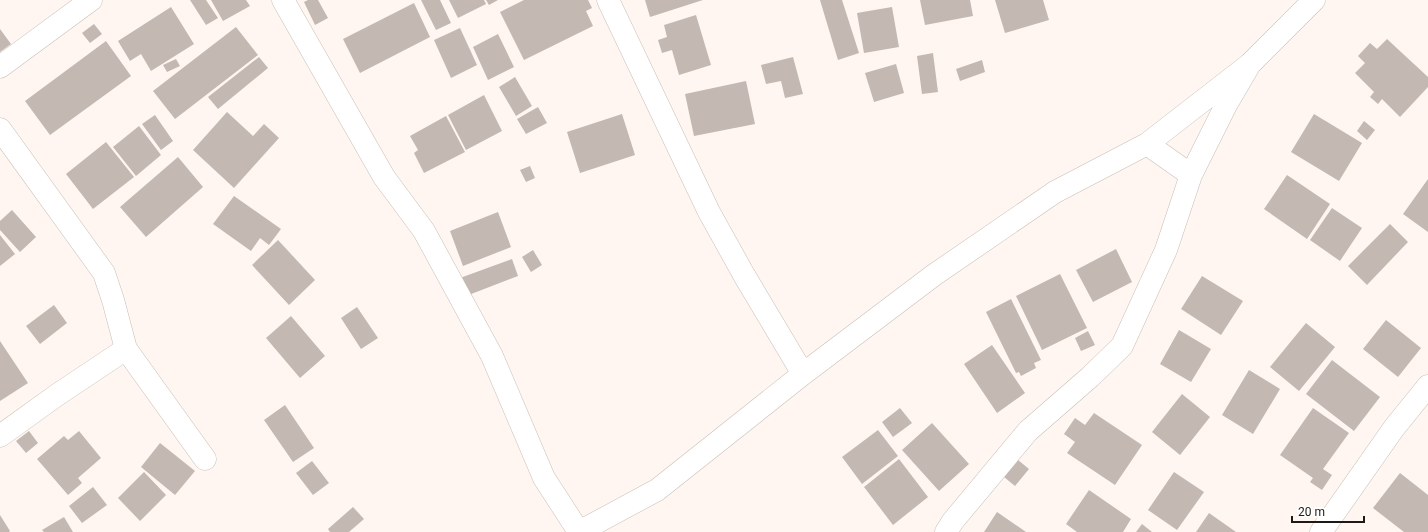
<svg xmlns="http://www.w3.org/2000/svg" width="1428" height="532" font-family="Roboto,sans-serif">
<style>
.building{fill:#c3b8b2}
.lines{fill:none;stroke-linecap:round;stroke-linejoin:round}
.minor-casing{stroke:#c9bfb8;stroke-width:23}
.minor{stroke:#fff;stroke-width:22}
</style>
<rect width="100%" height="100%" fill="#fff6f1"/>
<!-- building -->
<path class="building" d="M190,0H206L218,18L206,25Z
M211,0H246L250,6L223,21Z
M308,0H318L328,18L315,25L304,2Z
M421,0H440L451,23L436,30Z
M449,0H484L486,4L458,18Z
M486,0H498L489,5Z
M524,0H588L592,8L586,11L593,26L524,60L500,12Z
M645,0H703L650,17Z
M820,0H842L859,53L838,60Z
M920,0H970L973,16L925,25Z
M995,0H1043L1049,20L1005,33Z
M414,3L430,37L360,73L343,39Z
M171,7L194,44L151,71L141,54L130,61L118,41Z
M892,7L899,47L864,53L857,13Z
M696,15L711,65L679,75L672,50L662,53L658,40L667,37L664,25Z
M94,24L102,34L90,43L82,33Z
M236,27L258,55L175,119L153,91Z
M460,28L477,65L451,78L434,40Z
M0,29L11,44L0,52Z
M498,34L514,67L488,80L473,47Z
M1387,39L1428,77V87L1400,117L1382,99L1378,104L1370,97L1374,92L1355,73L1365,63L1358,56L1370,43L1377,49Z
M106,41L131,76L50,135L25,101Z
M933,53L938,92L922,94L917,56Z
M259,57L268,68L218,109L208,97Z
M793,57L803,94L785,98L781,81L766,84L761,65Z
M176,59L180,66L167,72L163,65Z
M982,60L985,72L960,81L956,69Z
M896,64L904,93L874,102L865,73Z
M515,77L532,106L516,116L499,87Z
M746,81L755,124L694,136L685,94Z
M484,95L502,131L466,150L448,115Z
M538,107L547,123L526,134L517,119Z
M227,112L253,136L264,124L279,138L234,188L193,150Z
M622,114L635,155L580,173L567,132Z
M1314,114L1362,143L1339,181L1291,152Z
M155,115L173,141L161,150L142,124Z
M446,116L465,152L424,173L414,153L418,150L410,136Z
M1364,121L1375,130L1367,140L1357,131Z
M139,126L161,155L136,176L113,147Z
M106,142L134,177L93,209L66,174Z
M178,157L203,187L146,237L120,207Z
M530,166L535,178L526,182L520,170Z
M1287,175L1330,204L1307,239L1264,209Z
M1428,179V232L1403,214Z
M234,196L281,229L269,245L260,238L251,251L213,224Z
M1332,208L1362,228L1340,261L1310,240Z
M12,210L36,237L20,252L0,230V221Z
M498,212L511,247L463,266L450,231Z
M1390,224L1408,242L1367,285L1348,266Z
M0,235L15,254L0,266Z
M278,240L315,280L289,305L252,265Z
M1116,249L1132,282L1093,302L1076,270Z
M533,250L542,265L531,272L522,257Z
M512,259L518,276L466,296L460,278Z
M1060,274L1087,328L1042,350L1016,296Z
M1202,276L1243,301L1221,335L1181,309Z
M1011,299L1041,360L1034,363L1036,368L1021,376L1019,372L1016,373L986,312Z
M54,305L67,323L40,344L26,326Z
M357,307L378,338L361,349L341,318Z
M291,316L325,356L300,378L266,338Z
M1386,320L1421,348L1398,377L1363,349Z
M1306,323L1335,347L1299,391L1270,367Z
M1179,330L1211,349L1191,382L1160,364Z
M1088,331L1095,345L1081,351L1075,338Z
M0,341L28,383L0,401Z
M992,345L1025,393L997,413L964,364Z
M1332,360L1380,397L1354,431L1306,394Z
M1249,370L1280,389L1253,434L1222,415Z
M1182,394L1210,417L1180,455L1152,432Z
M285,405L314,448L293,462L264,420Z
M900,408L912,423L893,437L882,422Z
M1313,408L1349,433L1323,469L1332,475L1322,490L1310,482L1313,478L1280,455Z
M1094,413L1142,445L1115,485L1067,453L1075,442L1064,434L1075,418L1085,425Z
M932,423L969,464L939,491L902,450Z
M878,430L898,456L862,484L842,457Z
M29,431L38,443L26,453L16,441Z
M79,431L101,458L78,478L82,483L68,495L37,459L64,436L68,440Z
M160,443L195,471L175,495L141,467Z
M899,459L928,497L893,525L864,487Z
M1018,460L1029,469L1015,486L1004,477Z
M312,461L329,483L313,495L296,473Z
M144,472L166,495L140,521L118,498Z
M1174,472L1204,492L1177,530L1148,510Z
M1400,473L1428,495V532H1404L1373,508Z
M93,487L107,505L82,523L69,506Z
M1089,490L1131,519L1123,532H1077L1066,524Z
M353,507L364,519L349,532H330L328,529Z
M997,512L1026,532H984Z
M1209,513L1236,532H1196Z
M0,515L10,531L9,532H0Z
M64,517L73,532H44L42,530Z
M1142,524L1152,532H1136Z"/>
<g class="lines">
<defs>
<path id="minor" d="M283,0L384,177L424,231L492,356L544,478L579,532L657,490L803,374L934,275L1055,192L1147,144L1250,64
M608,0L709,212L744,275L803,374
M0,67L91,0
M0,129L104,273L113,300L126,349L205,459
M1147,144L1191,175
M0,436L57,395L126,349
M946,532L953,521L1028,431L1090,377L1122,346L1166,250L1191,175L1226,105L1250,64L1314,0
M1321,532L1394,428L1428,386"/>
</defs>
<!-- minor casing -->
<use href="#minor" class="minor-casing"/>
<!-- minor -->
<use href="#minor" class="minor"/>
</g>
<!-- scale -->
<path d="M1292 516v6h72v-6" fill="none" stroke="#1c1916" stroke-width="2"/>
<text x="1298" y="516" font-size="12" fill="#1c1916" stroke="#ffffff" stroke-width="3" paint-order="stroke">20 m</text>
</svg>
